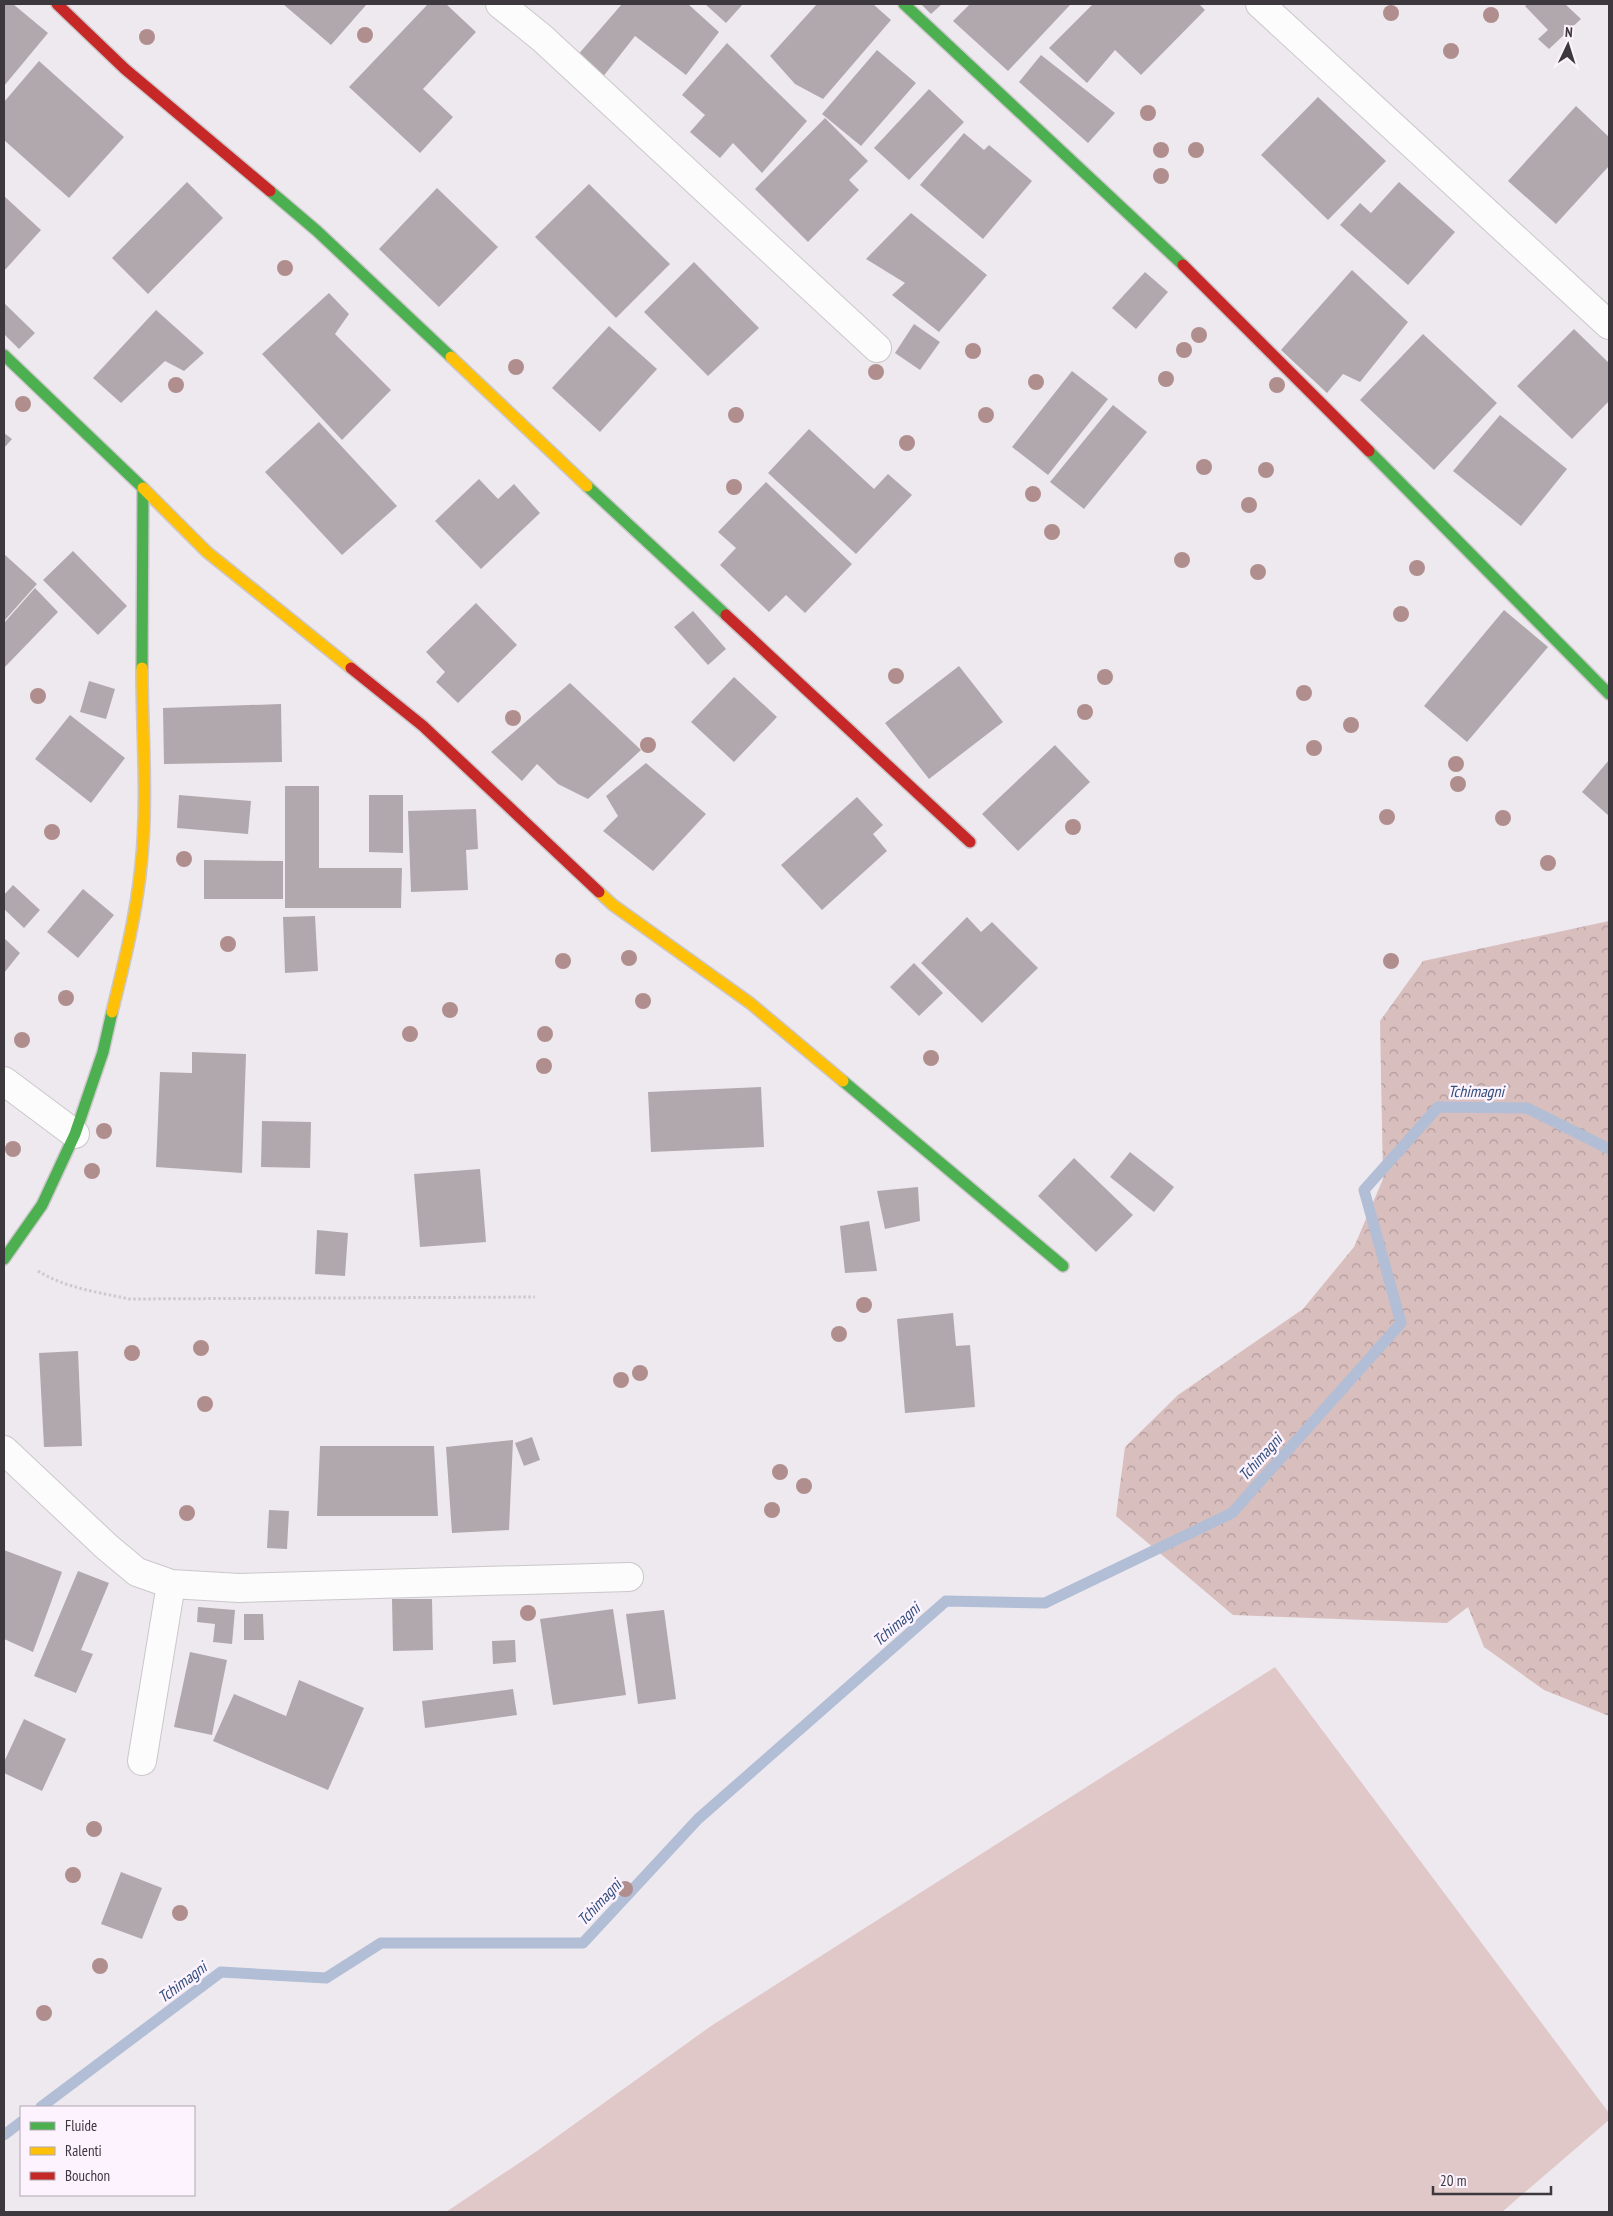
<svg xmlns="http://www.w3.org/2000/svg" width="1613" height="2216" font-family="'PT Sans Narrow',sans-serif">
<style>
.grass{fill:#e0c8c9}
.forest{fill:url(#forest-crowns)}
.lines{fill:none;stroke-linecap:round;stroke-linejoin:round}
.stream{stroke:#b1bed6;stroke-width:11}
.building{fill:#b1a8ad}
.street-casing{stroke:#cbc7cb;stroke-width:30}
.fast-casing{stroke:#cbc7cb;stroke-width:14}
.slow-casing{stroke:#cbc7cb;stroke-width:14}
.jam-casing{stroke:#cbc7cb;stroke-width:14}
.path{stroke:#cccacd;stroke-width:3;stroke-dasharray:2.5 2.5;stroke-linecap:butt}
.street{stroke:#fcfcfc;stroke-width:28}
.fast{stroke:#4caf50;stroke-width:11}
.slow{stroke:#ffc107;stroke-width:11}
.jam{stroke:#c62828;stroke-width:11}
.tree{fill:#b08e8e}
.labels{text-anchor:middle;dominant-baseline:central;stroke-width:5;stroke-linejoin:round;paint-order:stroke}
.water-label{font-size:16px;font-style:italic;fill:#314e7b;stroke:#fdf3ff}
</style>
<defs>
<pattern id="forest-crowns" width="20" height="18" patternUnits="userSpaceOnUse" patternTransform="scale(1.25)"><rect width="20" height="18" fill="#d9bebe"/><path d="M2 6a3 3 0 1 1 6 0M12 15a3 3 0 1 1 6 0" fill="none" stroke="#b19b9c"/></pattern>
</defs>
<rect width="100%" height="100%" fill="#eee9ee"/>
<!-- grass -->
<path class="grass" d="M1275,1667L1609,2113V2120L1502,2212H446L537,2151L711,2026Z"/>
<!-- forest -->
<path class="forest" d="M1609,921V1716L1544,1690L1484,1647L1468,1607L1447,1623L1233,1615L1116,1516L1125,1447L1178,1395L1303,1309L1354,1247L1383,1179L1380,1021L1423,961Z"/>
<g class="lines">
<!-- stream -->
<path class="stream" d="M41,2107L221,1972L326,1978L381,1943H583L698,1819L946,1601L1045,1603L1232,1513L1401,1323L1364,1190L1438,1107L1527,1108L1609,1149
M4,2135L21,2122"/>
</g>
<!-- building -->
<path class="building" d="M4,4H13L48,33L4,86Z
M283,4H367L331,45Z
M428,4H446L476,32L423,89L453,117L420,153L349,87Z
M622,4H688L719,32L686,75L635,36L602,78L576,57Z
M705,4H743L726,23Z
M817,4H873L891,20L823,99L795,84L770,56Z
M921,4H942L931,14Z
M970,4H1069L1070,5L1008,71L953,21Z
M1093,4H1199L1205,10L1141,75L1115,50L1087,83L1049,48Z
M1528,4H1565L1581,19L1549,49L1538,39L1548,30L1525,6Z
M727,43L807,121L762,173L733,143L720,158L690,132L705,115L682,95Z
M877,50L916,83L861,146L822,114Z
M1041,55L1115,113L1088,143L1019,82Z
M39,61L124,137L69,198L4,140V102Z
M929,89L964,122L909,180L874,148Z
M1318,97L1386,161L1328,220L1261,155Z
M1576,106L1609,137V166L1556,224L1508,181Z
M825,118L868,161L849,180L859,190L808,242L755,189Z
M964,133L984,150L989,145L1032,181L983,239L920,185Z
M187,182L223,218L148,294L112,258Z
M1399,182L1455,232L1408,285L1340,225L1360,203L1371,213Z
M589,184L670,264L616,318L535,237Z
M437,188L498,247L439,307L379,249Z
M4,196L41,230L4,271Z
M911,213L987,275L939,332L892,295L905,283L866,259Z
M694,262L759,328L708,376L644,312Z
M1352,270L1408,322L1360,382L1343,374L1327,393L1281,350Z
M1145,272L1168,292L1136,329L1112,308Z
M329,293L349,314L335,334L391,390L342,440L262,354Z
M4,303L35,333L19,349L4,334Z
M156,310L204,353L184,371L165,361L121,403L93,378Z
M914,324L940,342L920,370L895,353Z
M609,326L657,369L600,432L552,388Z
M1574,329L1609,363V401L1572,439L1517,386Z
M1423,334L1497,403L1434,470L1360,400Z
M1072,371L1108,399L1048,475L1012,447Z
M1113,405L1147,432L1084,509L1050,482Z
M1500,415L1567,469L1521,526L1453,471Z
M319,422L397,506L342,555L265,472Z
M809,429L874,489L888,474L912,495L856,554L768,473Z
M4,433L12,439L4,448Z
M479,479L498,499L514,484L540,513L481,569L435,521Z
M766,482L852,564L805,613L786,595L769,612L720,565L736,548L718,532Z
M73,551L127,606L98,635L43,580Z
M4,554L37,584L4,621Z
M35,588L58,612L4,668V623Z
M476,603L517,645L458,703L436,682L445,672L426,652Z
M1504,610L1548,647L1467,742L1424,706Z
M693,611L726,649L708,665L674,627Z
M959,666L1003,722L929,779L885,723Z
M734,677L777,717L734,762L691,722Z
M89,681L115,689L106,719L80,712Z
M570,683L641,750L588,799L558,784L537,764L522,781L491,752Z
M281,704L282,762L164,764L163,708Z
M70,715L125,758L91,803L35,759Z
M1055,745L1090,782L1018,851L982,814Z
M1609,760V816L1582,792Z
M646,763L706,814L653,871L603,831L618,816L606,796Z
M285,786H319V868H402L401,908H285Z
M179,795L251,801L248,834L177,828Z
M369,795H403V853L369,852Z
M857,797L883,825L873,834L887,851L822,910L781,865Z
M476,809L478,849L466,850L468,890L411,892L408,811Z
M204,860L283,861V899H204Z
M13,885L40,910L24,928L4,909V895Z
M83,889L114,915L78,958L47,932Z
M315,916L318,971L285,973L283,917Z
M967,917L981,932L992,922L1038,968L982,1023L921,963Z
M4,938L20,953L4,973Z
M914,963L943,993L919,1016L890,987Z
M192,1052L246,1054L242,1173L156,1167L160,1072L192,1073Z
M761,1087L764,1147L651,1152L648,1092Z
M262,1121L311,1122L310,1168L261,1167Z
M1130,1152L1174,1187L1154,1212L1110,1177Z
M1074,1158L1133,1215L1096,1252L1038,1196Z
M480,1169L486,1242L420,1247L414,1174Z
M918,1187L920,1221L885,1229L877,1191Z
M869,1221L877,1271L845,1273L840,1226Z
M317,1230L348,1233L345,1276L315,1274Z
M953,1313L956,1346L970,1345L975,1407L905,1413L897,1319Z
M78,1351L82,1446L44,1447L39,1353Z
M532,1437L540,1460L524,1466L515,1443Z
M513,1440L509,1530L452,1533L446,1447Z
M320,1446H434L438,1516H317Z
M269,1510L289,1511L287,1549L267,1548Z
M4,1550L62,1572L33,1652L4,1639Z
M78,1571L109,1583L81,1650L93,1654L76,1693L34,1676Z
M392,1599H432L433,1650L393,1651Z
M198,1607L235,1610L232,1644L213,1642L215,1624L197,1622Z
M613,1609L626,1695L553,1705L540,1619Z
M664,1610L676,1699L638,1704L626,1614Z
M244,1614H263L264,1640H244Z
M515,1640L516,1662L493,1664L492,1641Z
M190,1652L227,1660L212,1735L174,1727Z
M299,1680L364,1708L328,1790L213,1741L234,1694L286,1716Z
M513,1689L517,1715L425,1728L422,1701Z
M24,1719L66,1739L42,1791L4,1773V1762Z
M121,1872L162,1888L142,1939L101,1924Z"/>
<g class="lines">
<defs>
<path id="street" d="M500,4L542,38L877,348
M1260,4L1609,325
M4,1081L75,1134
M4,1450L107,1547L137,1572L171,1584L239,1588L629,1577
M142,1761L171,1584"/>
<path id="fast" d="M904,4L1183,265
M270,191L317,231L451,357
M4,355L143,488L142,668
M1369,451L1609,694
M587,486L726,615
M843,1081L1063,1266
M4,1259L42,1205L75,1134L103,1052L112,1012"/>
<path id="slow" d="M451,357L587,486
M143,488L207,552L351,668
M599,892L613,905L750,1003L843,1081
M112,1012C124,964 136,916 141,866C148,800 142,734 142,668"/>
<path id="jam" d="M57,4L125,69L270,191
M1183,265L1369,451
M726,615L970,842
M351,668L423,726L599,892"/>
</defs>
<!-- street casing -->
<use href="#street" class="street-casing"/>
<!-- fast casing -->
<use href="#fast" class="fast-casing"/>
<!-- slow casing -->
<use href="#slow" class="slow-casing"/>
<!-- jam casing -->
<use href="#jam" class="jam-casing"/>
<!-- path -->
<path class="path" d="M38,1271C65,1288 98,1292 129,1299L535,1297"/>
<!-- street -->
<use href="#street" class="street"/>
<!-- fast -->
<use href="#fast" class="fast"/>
<!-- slow -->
<use href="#slow" class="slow"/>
<!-- jam -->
<use href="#jam" class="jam"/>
</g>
<!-- trees -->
<g class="tree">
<circle cx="1391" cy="13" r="8"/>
<circle cx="1491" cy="15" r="8"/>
<circle cx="365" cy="35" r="8"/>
<circle cx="147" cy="37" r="8"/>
<circle cx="1451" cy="51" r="8"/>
<circle cx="1148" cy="113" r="8"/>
<circle cx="1161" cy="150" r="8"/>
<circle cx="1196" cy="150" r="8"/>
<circle cx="1161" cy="176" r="8"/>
<circle cx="285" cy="268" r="8"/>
<circle cx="1199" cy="335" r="8"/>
<circle cx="1184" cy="350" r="8"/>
<circle cx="973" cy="351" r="8"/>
<circle cx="516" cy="367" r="8"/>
<circle cx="876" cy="372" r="8"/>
<circle cx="1166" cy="379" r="8"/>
<circle cx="1036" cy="382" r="8"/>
<circle cx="176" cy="385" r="8"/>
<circle cx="1277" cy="385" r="8"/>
<circle cx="23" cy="404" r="8"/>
<circle cx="736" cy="415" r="8"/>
<circle cx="986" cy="415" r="8"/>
<circle cx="907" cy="443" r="8"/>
<circle cx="1204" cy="467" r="8"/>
<circle cx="1266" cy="470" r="8"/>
<circle cx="734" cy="487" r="8"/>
<circle cx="1033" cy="494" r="8"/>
<circle cx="1249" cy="505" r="8"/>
<circle cx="1052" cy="532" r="8"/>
<circle cx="1182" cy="560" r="8"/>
<circle cx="1417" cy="568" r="8"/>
<circle cx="1258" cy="572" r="8"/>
<circle cx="1401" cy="614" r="8"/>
<circle cx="896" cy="676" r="8"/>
<circle cx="1105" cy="677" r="8"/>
<circle cx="1304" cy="693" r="8"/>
<circle cx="38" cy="696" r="8"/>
<circle cx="1085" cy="712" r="8"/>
<circle cx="513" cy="718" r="8"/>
<circle cx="1351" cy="725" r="8"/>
<circle cx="648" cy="745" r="8"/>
<circle cx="1314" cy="748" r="8"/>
<circle cx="1456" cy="764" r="8"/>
<circle cx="1458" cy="784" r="8"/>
<circle cx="1387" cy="817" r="8"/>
<circle cx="1503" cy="818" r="8"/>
<circle cx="1073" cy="827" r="8"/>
<circle cx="52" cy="832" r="8"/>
<circle cx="184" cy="859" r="8"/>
<circle cx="1548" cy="863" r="8"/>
<circle cx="228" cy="944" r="8"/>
<circle cx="629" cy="958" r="8"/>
<circle cx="563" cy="961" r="8"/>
<circle cx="1391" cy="961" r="8"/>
<circle cx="66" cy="998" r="8"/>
<circle cx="643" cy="1001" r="8"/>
<circle cx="450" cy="1010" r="8"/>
<circle cx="410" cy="1034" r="8"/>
<circle cx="545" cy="1034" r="8"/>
<circle cx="22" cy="1040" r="8"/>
<circle cx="931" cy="1058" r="8"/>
<circle cx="544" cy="1066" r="8"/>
<circle cx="104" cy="1131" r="8"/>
<circle cx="13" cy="1149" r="8"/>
<circle cx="92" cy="1171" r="8"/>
<circle cx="864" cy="1305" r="8"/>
<circle cx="839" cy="1334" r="8"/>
<circle cx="201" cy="1348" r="8"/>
<circle cx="132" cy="1353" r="8"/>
<circle cx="640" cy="1373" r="8"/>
<circle cx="621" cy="1380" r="8"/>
<circle cx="205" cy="1404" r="8"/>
<circle cx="780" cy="1472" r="8"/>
<circle cx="804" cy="1486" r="8"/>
<circle cx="772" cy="1510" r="8"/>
<circle cx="187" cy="1513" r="8"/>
<circle cx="528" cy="1613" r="8"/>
<circle cx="94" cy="1829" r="8"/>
<circle cx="73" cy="1875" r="8"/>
<circle cx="625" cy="1889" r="8"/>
<circle cx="180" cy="1913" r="8"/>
<circle cx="100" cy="1966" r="8"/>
<circle cx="44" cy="2013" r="8"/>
</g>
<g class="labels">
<!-- water labels -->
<g class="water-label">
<text x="1476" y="1091">Tchimagni</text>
<text transform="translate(1260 1457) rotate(-48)">Tchimagni</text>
<text transform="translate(896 1624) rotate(-41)">Tchimagni</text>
<text transform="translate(599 1902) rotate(-47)">Tchimagni</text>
<text transform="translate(182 1982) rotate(-37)">Tchimagni</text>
</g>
</g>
<!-- border -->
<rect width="1613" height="2216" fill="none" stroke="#3c383d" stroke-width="10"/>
<!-- legend -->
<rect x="20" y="2106" width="175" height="90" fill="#fdf3ff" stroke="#b0a8b1"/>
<rect x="30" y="2122" width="25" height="8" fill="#4caf50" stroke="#b0a8b1"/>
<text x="65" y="2131" font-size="15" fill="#3c383d">Fluide</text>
<rect x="30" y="2147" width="25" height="8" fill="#ffc107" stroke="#b0a8b1"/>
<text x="65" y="2156" font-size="15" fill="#3c383d">Ralenti</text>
<rect x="30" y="2172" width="25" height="8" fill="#c62828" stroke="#b0a8b1"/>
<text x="65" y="2181" font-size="15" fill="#3c383d">Bouchon</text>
<!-- north arrow -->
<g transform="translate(1568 45) rotate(4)" stroke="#fdf3ff" stroke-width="4" paint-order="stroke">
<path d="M0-4L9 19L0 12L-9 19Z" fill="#3c383d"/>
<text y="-8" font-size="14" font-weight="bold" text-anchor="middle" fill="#3c383d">N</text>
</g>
<!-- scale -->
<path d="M1433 2186v8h118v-8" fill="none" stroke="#3c383d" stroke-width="2.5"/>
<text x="1440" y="2186" font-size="15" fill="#3c383d" stroke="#fdf3ff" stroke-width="4" paint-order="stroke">20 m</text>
</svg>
